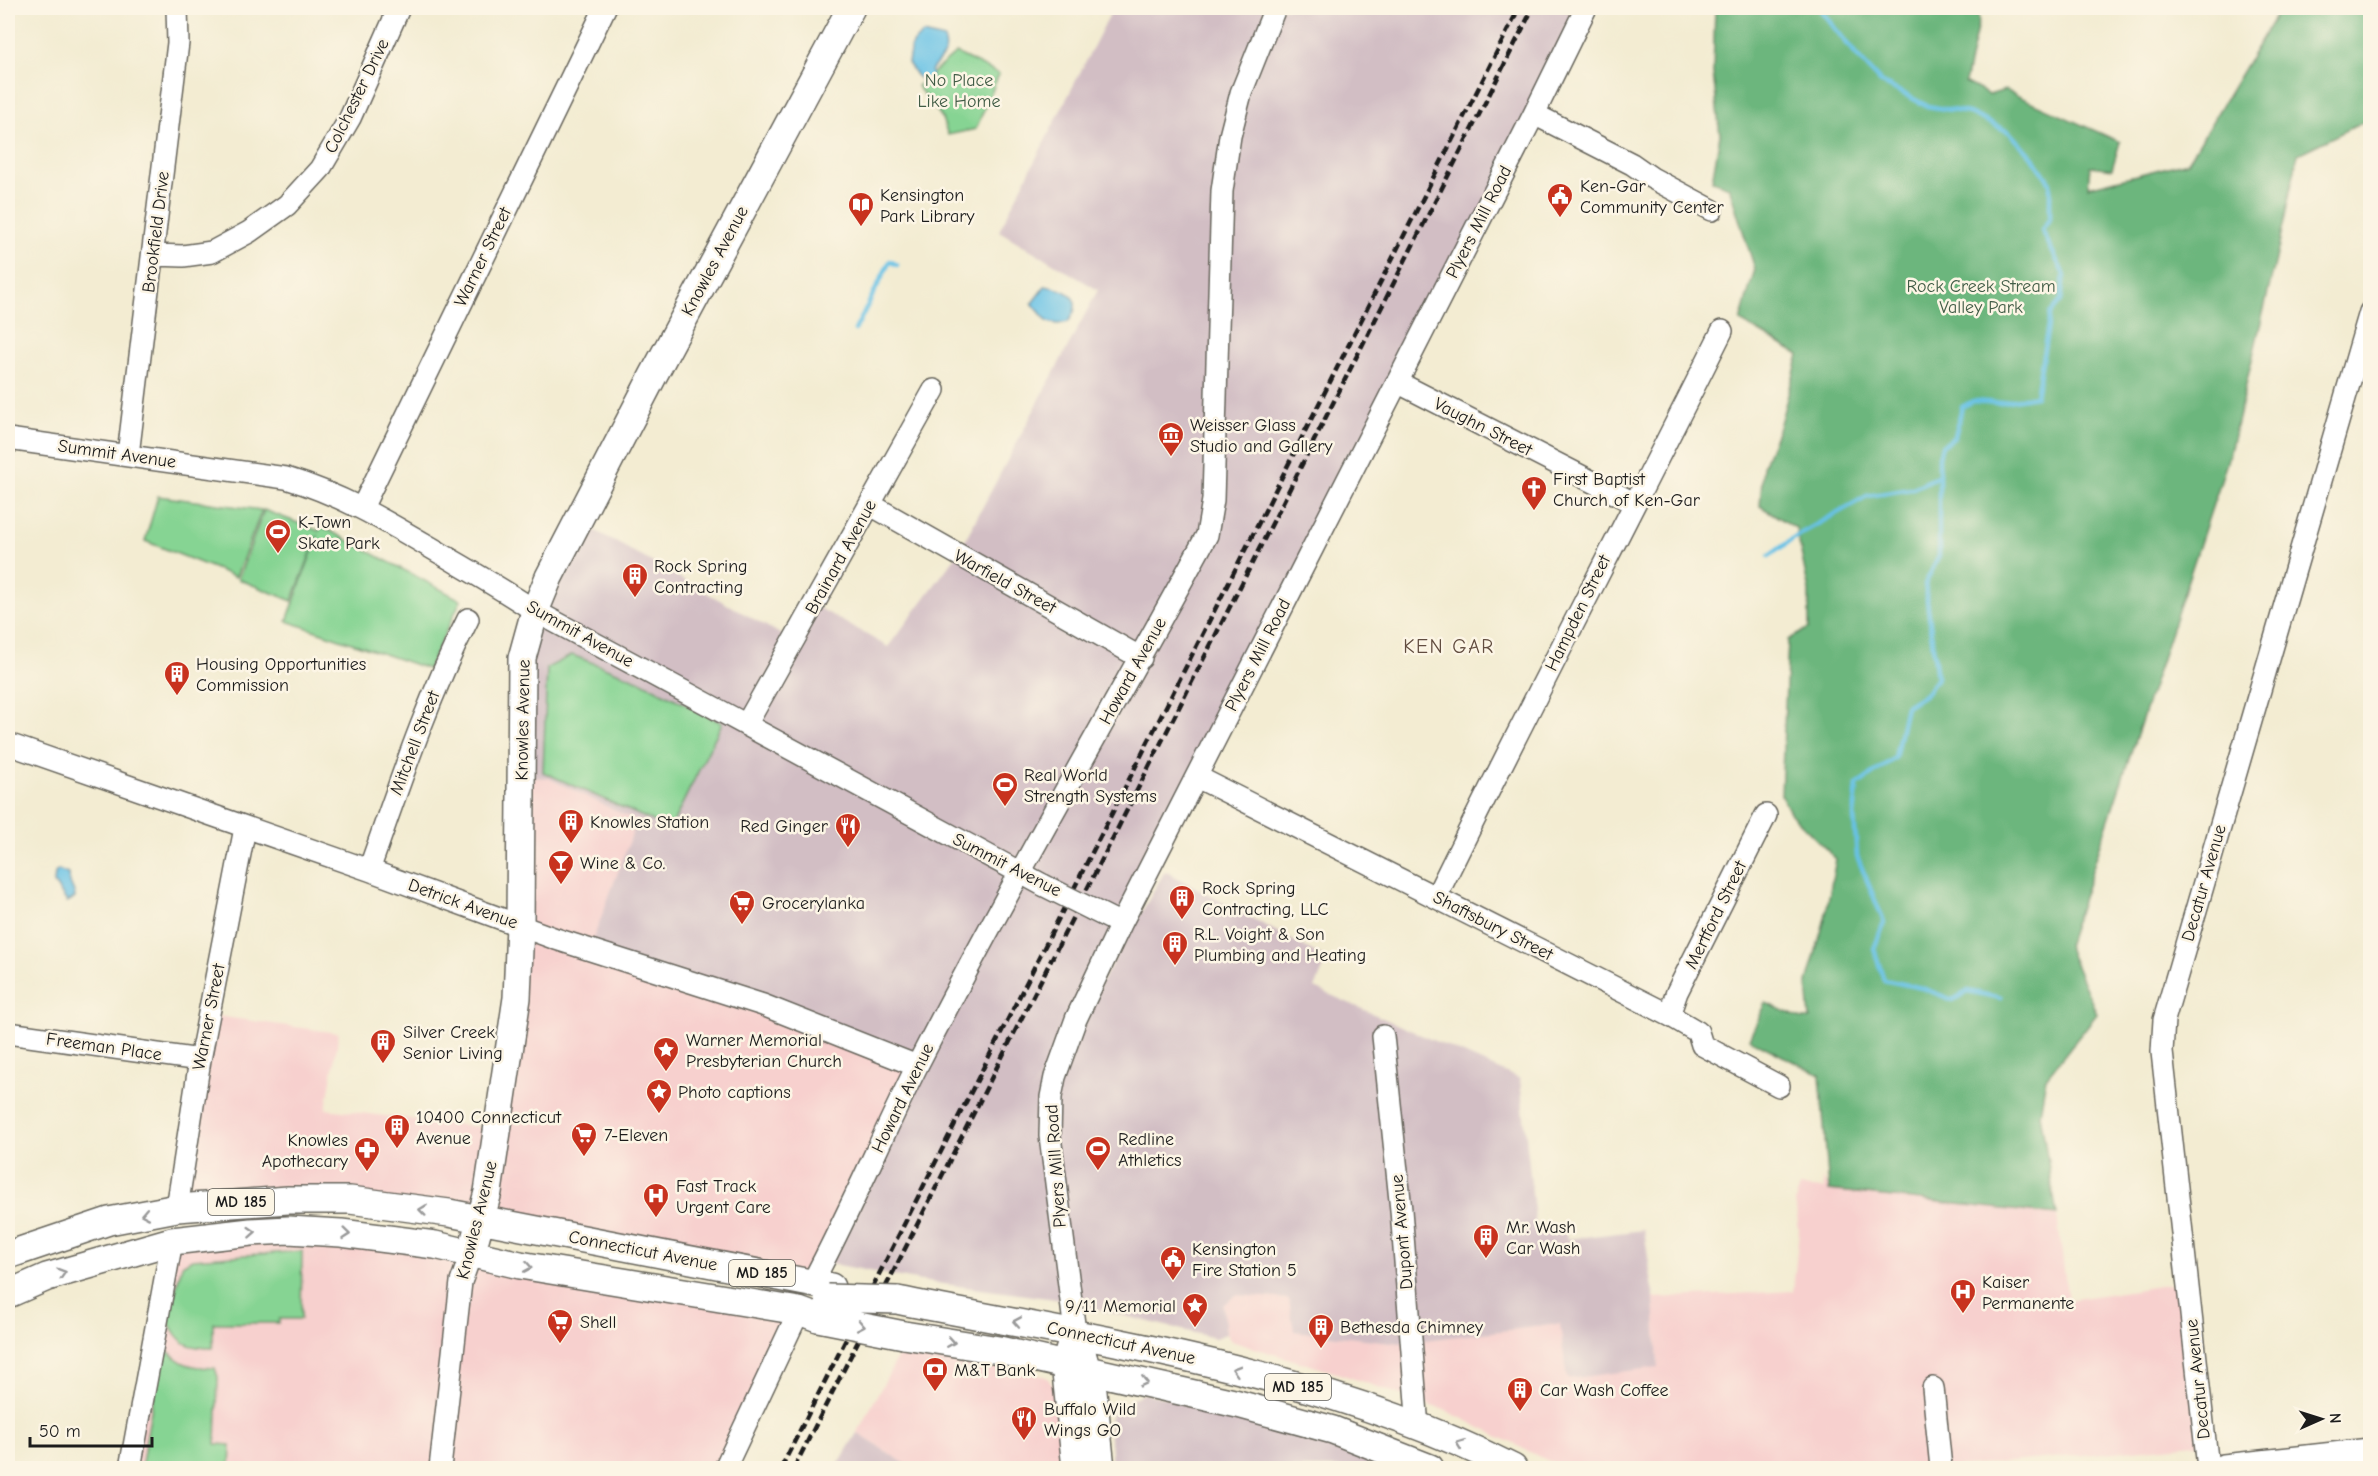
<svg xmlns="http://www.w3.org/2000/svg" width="2378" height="1476" font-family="'Comic Neue',sans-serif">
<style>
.built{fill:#f7d0ce}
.industrial{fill:#d2bec4}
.green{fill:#86d493;stroke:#517858;stroke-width:1.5}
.forest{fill:#6cb67d;stroke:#44694c;stroke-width:1.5}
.water{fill:#68c2e6;stroke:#426f81;stroke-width:1.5}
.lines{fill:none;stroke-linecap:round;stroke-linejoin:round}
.stream{stroke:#68c2e6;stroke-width:4.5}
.minor-casing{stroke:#67655c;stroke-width:24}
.major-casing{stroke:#67655c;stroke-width:30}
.minor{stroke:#fff;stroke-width:21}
.major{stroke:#fff;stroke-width:27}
.rail{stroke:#1c1c1c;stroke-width:4.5;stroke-dasharray:9 4.5;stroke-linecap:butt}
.minor-bridge-casing{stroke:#67655c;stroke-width:24;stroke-linecap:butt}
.major-bridge-casing{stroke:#67655c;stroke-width:30;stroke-linecap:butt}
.minor-bridge{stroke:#fff;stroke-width:21}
.major-bridge{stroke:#fff;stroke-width:27}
.oneway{stroke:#999}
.labels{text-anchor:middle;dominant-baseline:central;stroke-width:5;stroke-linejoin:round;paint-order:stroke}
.shield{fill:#fcf5e5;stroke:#5f5d58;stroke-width:1.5}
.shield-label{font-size:16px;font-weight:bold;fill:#1c1c1c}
.park-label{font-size:18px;fill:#415c46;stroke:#fcf5e5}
.street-label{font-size:18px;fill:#1c1c1c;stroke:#fcf5e5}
.poi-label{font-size:18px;fill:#1c1c1c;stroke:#fcf5e5;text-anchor:start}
.neighbourhood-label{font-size:20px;letter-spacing:1.5px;fill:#624d40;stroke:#fcf5e5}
</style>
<rect width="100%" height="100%" fill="#fcf5e5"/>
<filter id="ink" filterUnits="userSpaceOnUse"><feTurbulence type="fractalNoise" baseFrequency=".0167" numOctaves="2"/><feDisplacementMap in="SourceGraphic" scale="12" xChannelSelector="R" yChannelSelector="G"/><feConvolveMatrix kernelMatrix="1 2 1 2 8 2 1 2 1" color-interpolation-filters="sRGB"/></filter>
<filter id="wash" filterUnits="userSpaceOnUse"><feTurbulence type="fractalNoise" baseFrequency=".008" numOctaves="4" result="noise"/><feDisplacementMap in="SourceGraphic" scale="24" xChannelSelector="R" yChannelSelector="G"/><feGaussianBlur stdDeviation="1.35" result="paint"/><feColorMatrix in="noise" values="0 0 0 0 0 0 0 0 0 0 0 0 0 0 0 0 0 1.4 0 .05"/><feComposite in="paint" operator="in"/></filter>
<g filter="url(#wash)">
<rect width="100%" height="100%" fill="#f3ecd2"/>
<!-- built -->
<path class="built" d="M522,777L548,778L637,821L590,949L917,1066L812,1283L449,1213L177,1208L209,1015L339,1033L326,1109L497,1129Z
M1823,1178L1830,1190L2057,1215L2068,1300L2187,1282L2205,1443L1947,1468H1575L1546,1460L1447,1411L1343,1375L1231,1341L1226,1334L1223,1305L1236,1295L1289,1299L1295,1331L1400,1343L1560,1324L1658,1367L1654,1298L1793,1291L1799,1230L1795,1201L1800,1187L1824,1189Z
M288,1230L799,1311L725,1468H130L172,1241Z
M901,1351L1014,1369L1046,1377L1055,1386L1068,1468H912L857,1433Z"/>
<!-- industrial -->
<path class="industrial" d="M1113,8H1586L1076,1019L1030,1094L1088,1006L1165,871L1327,959L1315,988L1520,1079L1536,1230L1565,1226L1567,1239L1644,1230L1654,1298L1658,1367L1567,1379L1560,1324L1400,1343L1294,1331L1289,1299L1236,1295L1223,1305L1226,1334L1215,1338L1055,1299L921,1281L823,1262L917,1066L589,950L637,821L548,778L522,777V658L578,521L793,641L814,605L888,647L957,555L1098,290L999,231Z
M1144,1393L1271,1424L1396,1468H1112L1109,1423L1114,1409Z
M857,1433L912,1468H836Z"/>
<!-- green -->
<path class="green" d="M956,53L999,74L976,129L948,135L941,116L917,86Z
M158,496L262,510L236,577L145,541Z
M264,510L319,531L321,526L461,600L428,669L287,621L318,535L292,601L238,579Z
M572,655L638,680L722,723L670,829L543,772L547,668Z
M302,1251L301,1319H279V1323H213V1348C187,1348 179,1344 168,1321L182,1265L192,1259Z
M164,1347C182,1366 189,1367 215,1368L218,1377L216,1444L231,1445L230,1468H141L162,1348Z"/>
<!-- forest -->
<path class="forest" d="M1715,8H1975L1979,19L1965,82L1989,95L2005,90L2120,142L2112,169L2090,166L2088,187L2188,162L2280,8H2370V119L2298,154L2276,259L2229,456L2067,946L2097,1014L2046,1078L2040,1114L2057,1215L1829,1190L1820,1075L1749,1039L1766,1003L1802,1019H1810L1807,983L1825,918L1836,859L1791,814L1781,795L1788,640L1809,628V591L1796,528L1760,506L1763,466L1779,427L1799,355L1740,321L1755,269L1729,187L1712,181L1720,135L1713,73Z"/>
<!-- water -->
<path class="water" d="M923,34L944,39C950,55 938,59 931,71L932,79L925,83L916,75L908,63C910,49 911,42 923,34Z
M1045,286C1067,289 1086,299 1068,322L1058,324L1048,322L1032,303Z
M58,870L68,874C68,884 75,888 75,898L67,902L54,883L55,873Z"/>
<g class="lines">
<!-- stream -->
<path class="stream" d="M1819,8L1856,55L1881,82L1927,106L1969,113L2009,132L2034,159L2050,183V218L2042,230L2064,275L2061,301L2050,314L2036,396L1997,403L1973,401L1962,407L1955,436L1942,446L1939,457V556L1925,584L1937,678L1927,693L1906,706L1895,758L1857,785L1854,816L1857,856L1884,922L1874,949L1884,980L1922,988L1953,1000L1968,991L2001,998
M855,330L890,261L897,265
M1769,556L1800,534L1867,496L1911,489L1939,476"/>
</g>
</g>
<g filter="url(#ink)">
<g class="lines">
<defs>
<path id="minor" d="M1534,114L1632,164L1652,178L1712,210
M154,255L183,256L212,252L249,232L287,205L320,169L350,118L399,8
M1397,382L1634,503
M8,439L286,478C343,495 389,523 440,553C472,572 504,590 535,611L1043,885
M128,455L178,43L177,8
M871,505L1141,658
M362,508L605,8
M746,725L934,390
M8,744L369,870L556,939L763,1005L917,1066
M1197,777L1669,1015L1698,1032L1702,1045L1779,1086
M369,870C399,785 427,700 468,619
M1436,897C1529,707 1628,520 1722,331
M1093,910L1121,924
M1669,1015L1677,992L1766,815
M8,1033L200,1060
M1383,1036L1401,1210L1418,1428
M177,1208L200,1060L245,828
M812,1283C850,1212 881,1138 917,1066C1009,886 1111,712 1207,535L1213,500L1222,191L1230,136L1241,93L1275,8
M1075,1332L1050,1136L1051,1097L1055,1077L1076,1019L1121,924L1534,114L1586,8
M1933,1388L1941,1468
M130,1468L172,1241
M440,1468L461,1282L471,1254
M725,1468L799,1311
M2208,1468L2162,1052L2164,1020L2370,312"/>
<path id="major" d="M471,1254L488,1192L517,998L520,925L522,658L535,611L549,577L653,376L851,8
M8,1255L109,1221L177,1208L288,1200H350L449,1213L831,1287
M8,1294L47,1277L172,1241L251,1232L288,1230L341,1233L435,1245L520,1265L799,1311L818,1318
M897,1300C1105,1341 1322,1371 1513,1468
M904,1335L999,1350L1238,1404L1333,1430L1430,1468
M1070,1348L1065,1364L1076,1468
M1082,1353L1093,1392L1101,1468
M2224,1468L2370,1452"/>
</defs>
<!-- minor casing -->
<use href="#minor" class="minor-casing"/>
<!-- major casing -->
<use href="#major" class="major-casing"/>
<!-- minor -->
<use href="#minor" class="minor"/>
<!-- major -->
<use href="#major" class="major"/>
<!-- rail -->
<path class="rail" d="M781,1468L1519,8
M794,1468L1533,8"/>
<defs>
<path id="minor-bridge" d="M1043,885L1093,910"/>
<path id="major-bridge" d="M828,1298L897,1300
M818,1318L904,1335"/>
</defs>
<!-- minor-bridge casing -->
<use href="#minor-bridge" class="minor-bridge-casing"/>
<!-- major-bridge casing -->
<use href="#major-bridge" class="major-bridge-casing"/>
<!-- minor-bridge -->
<use href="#minor-bridge" class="minor-bridge"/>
<!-- major-bridge -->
<use href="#major-bridge" class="major-bridge"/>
</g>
<!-- one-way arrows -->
<defs><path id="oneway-chevron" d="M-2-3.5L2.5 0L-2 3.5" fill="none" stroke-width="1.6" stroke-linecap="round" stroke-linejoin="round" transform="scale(1.5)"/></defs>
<g class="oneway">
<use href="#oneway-chevron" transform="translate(423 1210) rotate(-173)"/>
<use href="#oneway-chevron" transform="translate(145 1214) rotate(169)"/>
<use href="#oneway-chevron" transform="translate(252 1232) rotate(-4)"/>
<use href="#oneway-chevron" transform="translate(346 1234) rotate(6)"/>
<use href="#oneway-chevron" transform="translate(528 1267) rotate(10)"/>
<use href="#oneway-chevron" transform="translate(62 1273) rotate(-17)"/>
<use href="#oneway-chevron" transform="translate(1017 1322) rotate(-170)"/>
<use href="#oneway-chevron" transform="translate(861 1326) rotate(11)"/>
<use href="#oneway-chevron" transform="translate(951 1342) rotate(9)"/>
<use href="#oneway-chevron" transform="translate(1236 1370) rotate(-164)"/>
<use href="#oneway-chevron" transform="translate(1144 1382) rotate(13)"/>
<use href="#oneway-chevron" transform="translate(1460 1444) rotate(-159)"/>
</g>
</g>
<!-- icons -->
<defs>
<symbol id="civic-pin" viewBox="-11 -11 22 30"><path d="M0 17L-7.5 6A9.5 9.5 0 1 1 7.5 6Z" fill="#c8321e" stroke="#fcf5e5"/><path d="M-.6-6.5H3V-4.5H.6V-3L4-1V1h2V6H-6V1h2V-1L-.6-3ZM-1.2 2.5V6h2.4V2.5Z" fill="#fff"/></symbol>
<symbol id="library-pin" viewBox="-11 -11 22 30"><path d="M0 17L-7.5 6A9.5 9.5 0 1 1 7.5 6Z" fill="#c8321e" stroke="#fcf5e5"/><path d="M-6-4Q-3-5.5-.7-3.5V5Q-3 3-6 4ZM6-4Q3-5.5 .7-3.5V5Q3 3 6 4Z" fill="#fff"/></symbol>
<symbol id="museum-pin" viewBox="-11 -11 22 30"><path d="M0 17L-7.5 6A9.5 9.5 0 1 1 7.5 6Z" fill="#c8321e" stroke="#fcf5e5"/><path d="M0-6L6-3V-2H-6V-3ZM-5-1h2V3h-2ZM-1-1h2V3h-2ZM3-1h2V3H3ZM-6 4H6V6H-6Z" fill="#fff"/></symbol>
<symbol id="church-pin" viewBox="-11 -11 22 30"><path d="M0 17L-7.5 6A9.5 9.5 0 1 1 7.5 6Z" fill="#c8321e" stroke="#fcf5e5"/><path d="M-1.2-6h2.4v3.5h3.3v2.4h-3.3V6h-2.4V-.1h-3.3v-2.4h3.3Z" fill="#fff"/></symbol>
<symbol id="stadium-pin" viewBox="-11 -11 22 30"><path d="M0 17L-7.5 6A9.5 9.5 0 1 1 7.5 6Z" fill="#c8321e" stroke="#fcf5e5"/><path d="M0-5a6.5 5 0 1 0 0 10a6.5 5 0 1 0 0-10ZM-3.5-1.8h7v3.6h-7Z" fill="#fff"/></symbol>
<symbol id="building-pin" viewBox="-11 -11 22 30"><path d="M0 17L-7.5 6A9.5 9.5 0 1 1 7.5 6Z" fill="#c8321e" stroke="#fcf5e5"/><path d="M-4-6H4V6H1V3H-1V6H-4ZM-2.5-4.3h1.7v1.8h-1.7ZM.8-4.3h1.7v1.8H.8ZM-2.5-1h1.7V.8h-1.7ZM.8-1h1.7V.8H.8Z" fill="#fff"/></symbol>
<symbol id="restaurant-pin" viewBox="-11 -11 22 30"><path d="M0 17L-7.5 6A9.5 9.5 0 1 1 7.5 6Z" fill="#c8321e" stroke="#fcf5e5"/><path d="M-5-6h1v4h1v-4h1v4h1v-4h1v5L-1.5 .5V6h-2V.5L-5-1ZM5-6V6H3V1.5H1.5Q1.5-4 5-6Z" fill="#fff"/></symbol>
<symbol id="bar-pin" viewBox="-11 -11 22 30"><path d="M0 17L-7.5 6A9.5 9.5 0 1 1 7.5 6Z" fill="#c8321e" stroke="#fcf5e5"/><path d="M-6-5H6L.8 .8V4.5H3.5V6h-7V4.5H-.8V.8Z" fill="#fff"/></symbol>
<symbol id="supermarket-pin" viewBox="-11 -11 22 30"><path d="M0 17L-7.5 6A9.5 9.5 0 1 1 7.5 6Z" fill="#c8321e" stroke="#fcf5e5"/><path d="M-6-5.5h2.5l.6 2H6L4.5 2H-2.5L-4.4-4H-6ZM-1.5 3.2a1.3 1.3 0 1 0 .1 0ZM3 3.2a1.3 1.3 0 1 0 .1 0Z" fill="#fff"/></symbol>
<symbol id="sight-pin" viewBox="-11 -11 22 30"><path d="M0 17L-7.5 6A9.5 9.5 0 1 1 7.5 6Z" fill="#c8321e" stroke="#fcf5e5"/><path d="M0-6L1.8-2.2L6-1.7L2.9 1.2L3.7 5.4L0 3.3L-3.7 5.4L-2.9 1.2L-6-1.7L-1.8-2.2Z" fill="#fff"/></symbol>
<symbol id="pharmacy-pin" viewBox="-11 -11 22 30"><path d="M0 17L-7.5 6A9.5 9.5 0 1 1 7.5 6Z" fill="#c8321e" stroke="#fcf5e5"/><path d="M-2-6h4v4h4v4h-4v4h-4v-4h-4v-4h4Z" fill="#fff"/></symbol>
<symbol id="hospital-pin" viewBox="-11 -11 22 30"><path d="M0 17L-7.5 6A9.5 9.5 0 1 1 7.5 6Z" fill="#c8321e" stroke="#fcf5e5"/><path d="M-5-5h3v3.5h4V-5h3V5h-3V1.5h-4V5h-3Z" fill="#fff"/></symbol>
<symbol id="bank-pin" viewBox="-11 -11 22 30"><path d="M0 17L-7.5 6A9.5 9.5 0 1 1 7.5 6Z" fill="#c8321e" stroke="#fcf5e5"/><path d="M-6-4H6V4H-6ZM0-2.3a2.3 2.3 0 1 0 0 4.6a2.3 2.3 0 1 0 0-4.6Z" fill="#fff"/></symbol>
</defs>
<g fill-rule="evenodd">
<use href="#civic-pin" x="1545" y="181" width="30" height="40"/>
<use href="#library-pin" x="846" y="190" width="30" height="40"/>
<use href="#museum-pin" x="1156" y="420" width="30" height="40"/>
<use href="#church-pin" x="1519" y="474" width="30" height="40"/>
<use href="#stadium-pin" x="263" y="517" width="30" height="40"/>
<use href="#building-pin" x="620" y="561" width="30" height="40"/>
<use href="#building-pin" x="162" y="659" width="30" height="40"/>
<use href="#stadium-pin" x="990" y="770" width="30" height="40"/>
<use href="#building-pin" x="556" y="807" width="30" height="40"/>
<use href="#restaurant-pin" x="833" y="811" width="30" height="40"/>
<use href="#bar-pin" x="546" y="848" width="30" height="40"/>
<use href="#building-pin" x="1167" y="883" width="30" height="40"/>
<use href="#supermarket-pin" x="727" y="888" width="30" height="40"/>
<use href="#building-pin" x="1160" y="929" width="30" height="40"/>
<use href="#building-pin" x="368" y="1027" width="30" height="40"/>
<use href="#sight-pin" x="651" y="1035" width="30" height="40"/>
<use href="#sight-pin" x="644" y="1077" width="30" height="40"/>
<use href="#building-pin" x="382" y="1112" width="30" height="40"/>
<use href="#supermarket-pin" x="569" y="1120" width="30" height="40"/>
<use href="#stadium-pin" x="1083" y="1134" width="30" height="40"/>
<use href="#pharmacy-pin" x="352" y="1135" width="30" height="40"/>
<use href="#hospital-pin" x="641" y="1181" width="30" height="40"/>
<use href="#building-pin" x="1471" y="1222" width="30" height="40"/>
<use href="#civic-pin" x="1158" y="1244" width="30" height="40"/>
<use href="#hospital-pin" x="1948" y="1277" width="30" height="40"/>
<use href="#sight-pin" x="1180" y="1291" width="30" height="40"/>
<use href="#supermarket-pin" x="545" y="1307" width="30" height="40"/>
<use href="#building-pin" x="1306" y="1312" width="30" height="40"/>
<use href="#bank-pin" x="920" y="1355" width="30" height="40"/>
<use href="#building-pin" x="1505" y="1375" width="30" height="40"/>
<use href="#restaurant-pin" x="1009" y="1404" width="30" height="40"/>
</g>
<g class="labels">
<!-- shield labels -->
<g class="shield">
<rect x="208" y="1189" width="66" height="26" rx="4.5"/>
<rect x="729" y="1260" width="66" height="26" rx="4.5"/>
<rect x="1265" y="1374" width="66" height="26" rx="4.5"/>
</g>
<g class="shield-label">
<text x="241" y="1202">MD 185</text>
<text x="762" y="1273">MD 185</text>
<text x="1298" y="1387">MD 185</text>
</g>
<!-- park labels -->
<g class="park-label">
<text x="959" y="80">No Place<tspan x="959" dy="21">Like Home</tspan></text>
<text x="1981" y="286">Rock Creek Stream<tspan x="1981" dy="21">Valley Park</tspan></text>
</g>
<!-- street labels -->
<g class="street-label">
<text transform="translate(357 96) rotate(-64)">Colchester Drive</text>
<text transform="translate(1479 222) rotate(-63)">Plyers Mill Road</text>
<text transform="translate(156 232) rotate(-83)">Brookfield Drive</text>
<text transform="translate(483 257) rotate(-64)">Warner Street</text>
<text transform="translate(715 261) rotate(-62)">Knowles Avenue</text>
<text transform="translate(1483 427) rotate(27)">Vaughn Street</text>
<text transform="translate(117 454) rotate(8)">Summit Avenue</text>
<text transform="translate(841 557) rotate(-61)">Brainard Avenue</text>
<text transform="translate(1005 582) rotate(29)">Warfield Street</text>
<text transform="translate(1578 613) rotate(-64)">Hampden Street</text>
<text transform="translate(580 634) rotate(29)">Summit Avenue</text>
<text transform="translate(1258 655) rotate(-63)">Plyers Mill Road</text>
<text transform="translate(1133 671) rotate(-61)">Howard Avenue</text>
<text transform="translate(523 720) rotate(-89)">Knowles Avenue</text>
<text transform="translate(415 743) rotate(-69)">Mitchell Street</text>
<text transform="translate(1007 865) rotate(27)">Summit Avenue</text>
<text transform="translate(2204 883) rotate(-74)">Decatur Avenue</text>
<text transform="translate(463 904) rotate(20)">Detrick Avenue</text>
<text transform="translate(1716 915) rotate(-64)">Mertford Street</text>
<text transform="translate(1493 926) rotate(27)">Shaftsbury Street</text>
<text transform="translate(209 1017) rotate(-79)">Warner Street</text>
<text transform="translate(104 1047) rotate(8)">Freeman Place</text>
<text transform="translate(903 1098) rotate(-64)">Howard Avenue</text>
<text transform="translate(1056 1166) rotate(-94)">Plyers Mill Road</text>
<text transform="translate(477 1220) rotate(-76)">Knowles Avenue</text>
<text transform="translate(1402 1232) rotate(-95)">Dupont Avenue</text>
<text transform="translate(643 1251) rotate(11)">Connecticut Avenue</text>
<text transform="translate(1121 1343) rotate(12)">Connecticut Avenue</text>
<text transform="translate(2198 1379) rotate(-96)">Decatur Avenue</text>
</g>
<!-- poi labels -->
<g class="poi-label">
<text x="1580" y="186">Ken-Gar<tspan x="1580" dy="21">Community Center</tspan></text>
<text x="880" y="195">Kensington<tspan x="880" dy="21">Park Library</tspan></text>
<text x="1190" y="425">Weisser Glass<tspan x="1190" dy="21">Studio and Gallery</tspan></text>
<text x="1553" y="479">First Baptist<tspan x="1553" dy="21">Church of Ken-Gar</tspan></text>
<text x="298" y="522">K-Town<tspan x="298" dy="21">Skate Park</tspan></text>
<text x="654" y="566">Rock Spring<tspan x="654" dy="21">Contracting</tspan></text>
<text x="196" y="664">Housing Opportunities<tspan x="196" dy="21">Commission</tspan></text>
<text x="1024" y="775">Real World<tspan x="1024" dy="21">Strength Systems</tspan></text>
<text x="590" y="822">Knowles Station</text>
<text x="828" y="826" text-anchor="end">Red Ginger</text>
<text x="580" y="863">Wine &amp; Co.</text>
<text x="1202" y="888">Rock Spring<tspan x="1202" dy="21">Contracting, LLC</tspan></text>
<text x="762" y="903">Grocerylanka</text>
<text x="1194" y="934">R.L. Voight &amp; Son<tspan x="1194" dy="21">Plumbing and Heating</tspan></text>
<text x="403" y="1032">Silver Creek<tspan x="403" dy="21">Senior Living</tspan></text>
<text x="686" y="1040">Warner Memorial<tspan x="686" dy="21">Presbyterian Church</tspan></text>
<text x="678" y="1092">Photo captions</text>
<text x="416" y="1117">10400 Connecticut<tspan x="416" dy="21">Avenue</tspan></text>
<text x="604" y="1135">7-Eleven</text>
<text x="1118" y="1139">Redline<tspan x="1118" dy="21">Athletics</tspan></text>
<text x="348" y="1140" text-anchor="end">Knowles<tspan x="348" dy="21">Apothecary</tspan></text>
<text x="676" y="1186">Fast Track<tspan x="676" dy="21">Urgent Care</tspan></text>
<text x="1506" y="1227">Mr. Wash<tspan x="1506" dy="21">Car Wash</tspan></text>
<text x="1192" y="1249">Kensington<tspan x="1192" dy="21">Fire Station 5</tspan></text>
<text x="1982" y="1282">Kaiser<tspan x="1982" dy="21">Permanente</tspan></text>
<text x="1176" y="1306" text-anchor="end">9/11 Memorial</text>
<text x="580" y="1322">Shell</text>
<text x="1340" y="1327">Bethesda Chimney</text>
<text x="954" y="1370">M&amp;T Bank</text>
<text x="1540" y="1390">Car Wash Coffee</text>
<text x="1044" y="1409">Buffalo Wild<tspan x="1044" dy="21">Wings GO</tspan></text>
</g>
<!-- neighbourhood labels -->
<g class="neighbourhood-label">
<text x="1449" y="646">KEN GAR</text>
</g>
</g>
<!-- margin -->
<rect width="2378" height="1476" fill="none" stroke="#fcf5e5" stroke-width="30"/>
<!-- north arrow -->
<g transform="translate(2321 1419) rotate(87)" stroke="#fcf5e5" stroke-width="4.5" paint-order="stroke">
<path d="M0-4.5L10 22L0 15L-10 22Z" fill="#1c1c1c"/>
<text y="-9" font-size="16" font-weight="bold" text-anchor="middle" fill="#1c1c1c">N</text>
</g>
<!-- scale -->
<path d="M30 1437v9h122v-9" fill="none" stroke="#1c1c1c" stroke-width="3"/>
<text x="39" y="1437" font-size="18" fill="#1c1c1c" stroke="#fcf5e5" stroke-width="4.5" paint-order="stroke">50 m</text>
</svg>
